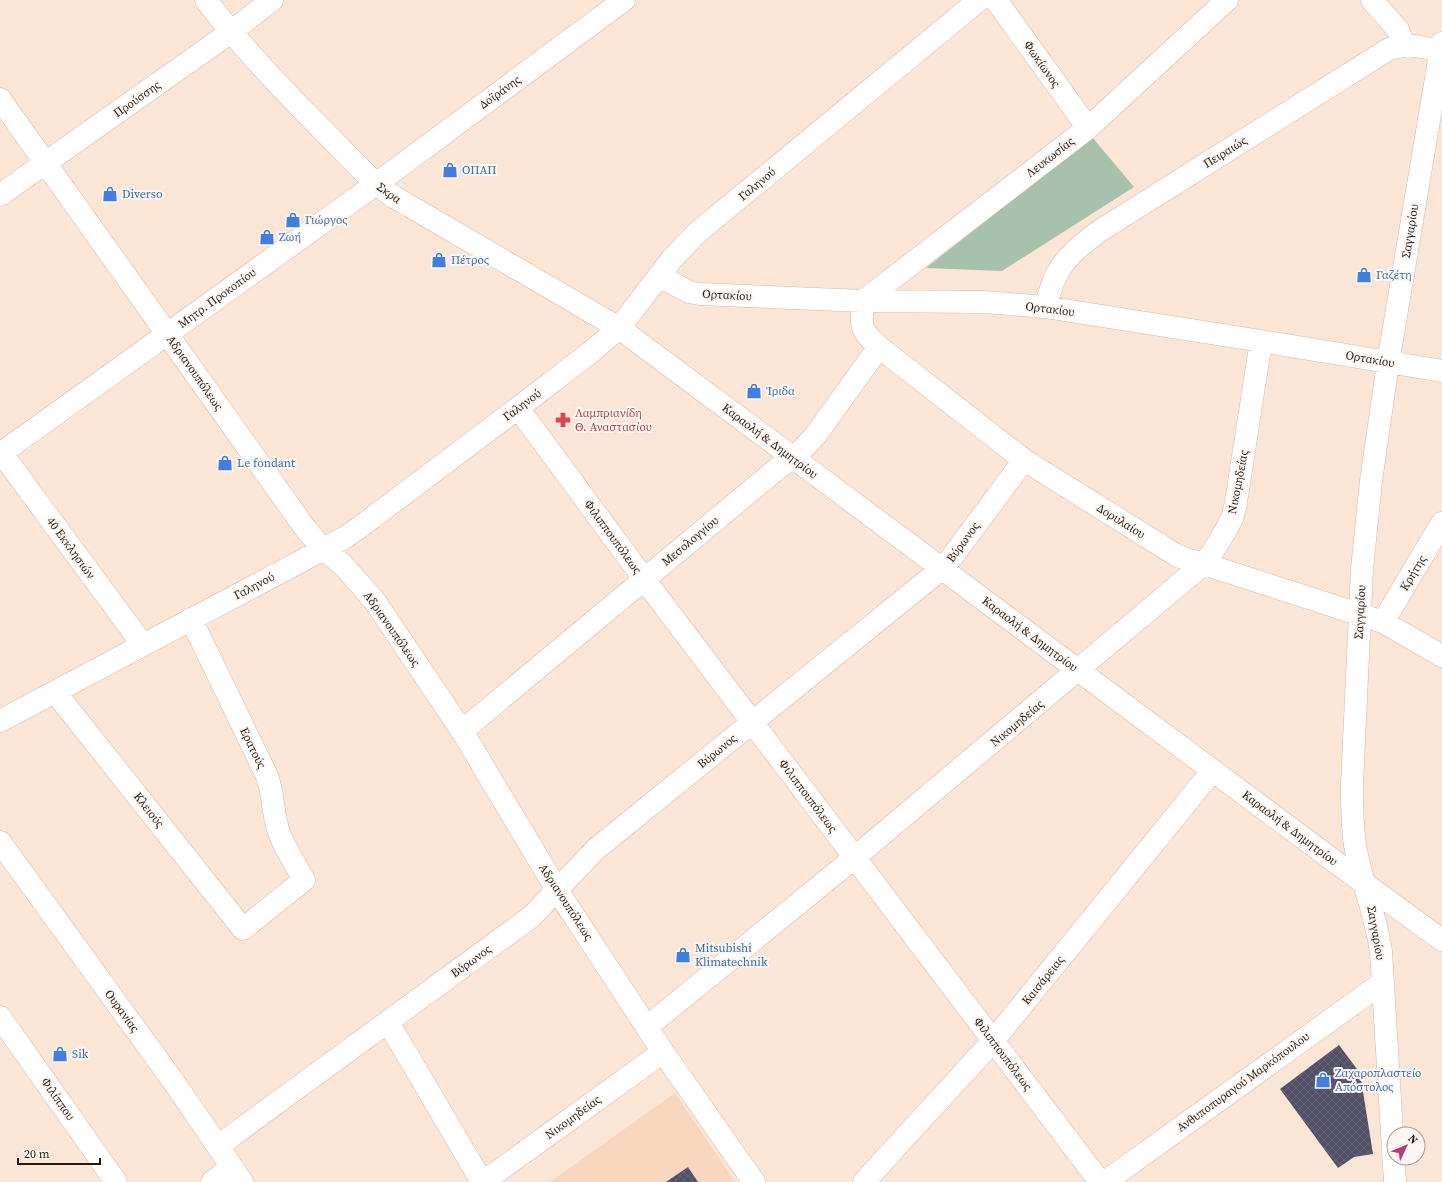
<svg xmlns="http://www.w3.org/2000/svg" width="1442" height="1182" font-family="'Source Serif 4',serif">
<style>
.built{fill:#f9d7bf}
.park{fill:#a6c2ac}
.building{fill:url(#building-cross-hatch)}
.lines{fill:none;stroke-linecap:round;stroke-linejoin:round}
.minor-casing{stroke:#d5baa7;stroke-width:23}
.major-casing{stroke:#d5baa7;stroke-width:23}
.minor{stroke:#fff;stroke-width:22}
.major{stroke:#fff;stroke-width:22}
.labels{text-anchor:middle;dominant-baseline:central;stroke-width:4;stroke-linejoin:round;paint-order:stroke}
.street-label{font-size:12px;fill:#241a13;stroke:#fbf6f2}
.shop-label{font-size:12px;fill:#366cbe;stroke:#fbf6f2;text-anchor:start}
.health-label{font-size:12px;fill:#be3a42;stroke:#fbf6f2;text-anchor:start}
</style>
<defs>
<pattern id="building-cross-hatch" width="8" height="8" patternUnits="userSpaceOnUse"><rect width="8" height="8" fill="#524f68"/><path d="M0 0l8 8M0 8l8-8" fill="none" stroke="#676478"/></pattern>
</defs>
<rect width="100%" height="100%" fill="#fbe5d5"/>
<!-- built -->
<path class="built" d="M675,1093L735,1182H550Z"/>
<!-- park -->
<path class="park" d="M1092,137L1134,187L1002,271L926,268Z"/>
<!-- building -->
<path class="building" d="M1339,1045L1360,1073L1373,1154L1354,1157L1338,1168L1280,1089Z
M688,1167L698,1182H666Z"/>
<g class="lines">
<defs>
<path id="minor" d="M206,0C257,67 317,124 376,184L394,197L619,328L1365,884L1442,940
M996,0L1088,128
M1227,0L1088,128L863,301C861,328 859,328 879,347L1024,460L1176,555L1188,560L1204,564L1383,622L1442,656
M1372,0L1398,30L1404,45
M0,99L305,528L320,546L343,565L374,600L462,731L557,890L663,1052L754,1182
M0,195L231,32L272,0
M659,276L689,292L700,294L863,301L985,302L1045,307L1261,341L1442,371
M1045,307C1049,296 1052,282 1058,272C1068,254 1085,242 1101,230L1389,49L1408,45L1440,50
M518,408L644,579L1100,1182
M0,451L143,645
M0,454L376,184L624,0
M1383,622L1442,523
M55,692L243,929L304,880C294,861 280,842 276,821C272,805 273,792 267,776L191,619
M0,721L324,549L344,538L360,527L518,408L591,352L619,328L672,259L698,232L979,0
M462,731L783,464L794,458L815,436L879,347
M0,842L176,1085L242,1182
M388,1022L482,1182
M647,1027L854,858L1200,567L1210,556L1226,530L1233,516L1236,502L1261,341
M218,1146L531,917L596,849L939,571L943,569L1024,460
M212,1182L232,1167
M483,1182L663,1052
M864,1182L993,1041L1213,770
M1105,1182L1382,983
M1395,1182L1381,952C1376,915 1361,881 1355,845C1352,825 1352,804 1352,784L1362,569L1371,481L1388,363L1442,43"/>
<path id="major" d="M0,1017L116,1182"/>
</defs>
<!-- minor casing -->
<use href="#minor" class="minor-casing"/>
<!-- major casing -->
<use href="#major" class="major-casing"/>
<!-- minor -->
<use href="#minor" class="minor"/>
<!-- major -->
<use href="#major" class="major"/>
</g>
<!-- icons -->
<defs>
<symbol id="shop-bare" viewBox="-9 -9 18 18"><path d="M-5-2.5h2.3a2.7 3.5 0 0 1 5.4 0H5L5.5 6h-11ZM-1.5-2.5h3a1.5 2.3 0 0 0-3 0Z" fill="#3f7fe0" stroke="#fbf6f2" stroke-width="2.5" paint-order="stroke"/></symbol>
<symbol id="pharmacy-bare" viewBox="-9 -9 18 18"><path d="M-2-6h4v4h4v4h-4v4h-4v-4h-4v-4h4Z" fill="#e0444e" stroke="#fbf6f2" stroke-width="2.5" paint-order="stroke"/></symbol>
</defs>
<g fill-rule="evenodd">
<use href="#shop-bare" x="439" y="159" width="22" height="22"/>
<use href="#shop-bare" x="99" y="183" width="22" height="22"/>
<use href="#shop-bare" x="282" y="209" width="22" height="22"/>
<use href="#shop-bare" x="256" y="226" width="22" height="22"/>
<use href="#shop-bare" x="428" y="249" width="22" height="22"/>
<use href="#shop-bare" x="1353" y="264" width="22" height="22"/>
<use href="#shop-bare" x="743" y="380" width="22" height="22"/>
<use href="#pharmacy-bare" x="552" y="409" width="22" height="22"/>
<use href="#shop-bare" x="214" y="452" width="22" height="22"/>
<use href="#shop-bare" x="672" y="944" width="22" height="22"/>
<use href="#shop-bare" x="49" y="1043" width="22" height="22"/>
<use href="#shop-bare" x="1312" y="1069" width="22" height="22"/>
</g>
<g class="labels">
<!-- street labels -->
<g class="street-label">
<text transform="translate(1042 64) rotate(55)">Φωκίωνος</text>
<text transform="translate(500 92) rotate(-36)">Δοϊράνης</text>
<text transform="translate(137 99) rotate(-35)">Προύσσης</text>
<text transform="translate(1225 152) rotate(-32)">Πειραιώς</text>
<text transform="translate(1050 157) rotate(-38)">Λευκωσίας</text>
<text transform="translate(757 184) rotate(-40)">Γαληνού</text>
<text transform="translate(389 193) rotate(35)">Σκρα</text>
<text transform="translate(1410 231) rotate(-81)">Σαγγαρίου</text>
<text transform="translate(727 295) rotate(3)">Ορτακίου</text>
<text transform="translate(217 298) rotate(-36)">Μητρ. Προκοπίου</text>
<text transform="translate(1050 309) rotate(7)">Ορτακίου</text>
<text transform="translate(1370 359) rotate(10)">Ορτακίου</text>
<text transform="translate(195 373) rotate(55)">Αδριανουπόλεως</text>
<text transform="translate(522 405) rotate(-37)">Γαληνού</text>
<text transform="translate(770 441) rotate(37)">Καραολή &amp; Δημητρίου</text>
<text transform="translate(1238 482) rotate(-79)">Νικομηδείας</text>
<text transform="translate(1121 521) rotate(32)">Δορυλαίου</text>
<text transform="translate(613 537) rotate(54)">Φιλιππουπόλεως</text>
<text transform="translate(690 541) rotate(-40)">Μεσολογγίου</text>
<text transform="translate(963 542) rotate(-54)">Βύρωνος</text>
<text transform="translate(71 548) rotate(54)">40 Εκκλησιών</text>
<text transform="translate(1413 573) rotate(-59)">Κρήτης</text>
<text transform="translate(254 586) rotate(-28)">Γαληνού</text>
<text transform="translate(1360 612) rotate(-87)">Σαγγαρίου</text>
<text transform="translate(392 629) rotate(55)">Αδριανουπόλεως</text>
<text transform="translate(1030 634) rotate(37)">Καραολή &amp; Δημητρίου</text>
<text transform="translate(1017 723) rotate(-40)">Νικομηδείας</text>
<text transform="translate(253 748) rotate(64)">Ερατούς</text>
<text transform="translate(717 751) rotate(-39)">Βύρωνος</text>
<text transform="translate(808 796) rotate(53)">Φιλιππουπόλεως</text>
<text transform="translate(149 810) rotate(52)">Κλειούς</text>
<text transform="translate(1290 828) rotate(37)">Καραολή &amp; Δημητρίου</text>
<text transform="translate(566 902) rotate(57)">Αδριανουπόλεως</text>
<text transform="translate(1376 933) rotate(80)">Σαγγαρίου</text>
<text transform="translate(471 961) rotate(-36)">Βύρωνος</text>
<text transform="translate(1043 980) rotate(-51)">Καισάρειας</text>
<text transform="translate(122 1011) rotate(54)">Ουρανίας</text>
<text transform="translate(1003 1054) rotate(53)">Φιλιππουπόλεως</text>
<text transform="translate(1243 1082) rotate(-36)">Ανθυποπυραγού Μαρκόπουλου</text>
<text transform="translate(58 1099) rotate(55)">Φιλίππου</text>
<text transform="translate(573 1117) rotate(-36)">Νικομηδείας</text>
</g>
<!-- shop labels -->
<g class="shop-label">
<text x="462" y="170">ΟΠΑΠ</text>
<text x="122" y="194">Diverso</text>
<text x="305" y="220">Γιώργος</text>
<text x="279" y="237">Ζωή</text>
<text x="451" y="260">Πέτρος</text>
<text x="1376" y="275">Γαζέτη</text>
<text x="766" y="391">Ίριδα</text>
<text x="237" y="463">Le fondant</text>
<text x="695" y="948">Mitsubishi<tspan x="695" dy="14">Klimatechnik</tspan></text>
<text x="72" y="1054">Sik</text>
<text x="1335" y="1073">Ζαχαροπλαστείο<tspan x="1335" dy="14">Απόστολος</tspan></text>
</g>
<!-- health labels -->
<g class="health-label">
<text x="575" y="413">Λαμπριανίδη<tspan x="575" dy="14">Θ. Αναστασίου</tspan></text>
</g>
</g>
<!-- north arrow -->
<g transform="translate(1406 1146) rotate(46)"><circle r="19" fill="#fbf6f2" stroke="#a59e99"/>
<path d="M0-3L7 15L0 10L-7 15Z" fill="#bb377c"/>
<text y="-6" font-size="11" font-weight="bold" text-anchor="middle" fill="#241a13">N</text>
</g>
<!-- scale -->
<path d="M18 1158v6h82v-6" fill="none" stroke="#241a13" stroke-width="2"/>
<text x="24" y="1158" font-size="12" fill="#241a13" stroke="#fbf6f2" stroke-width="3" paint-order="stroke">20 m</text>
</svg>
